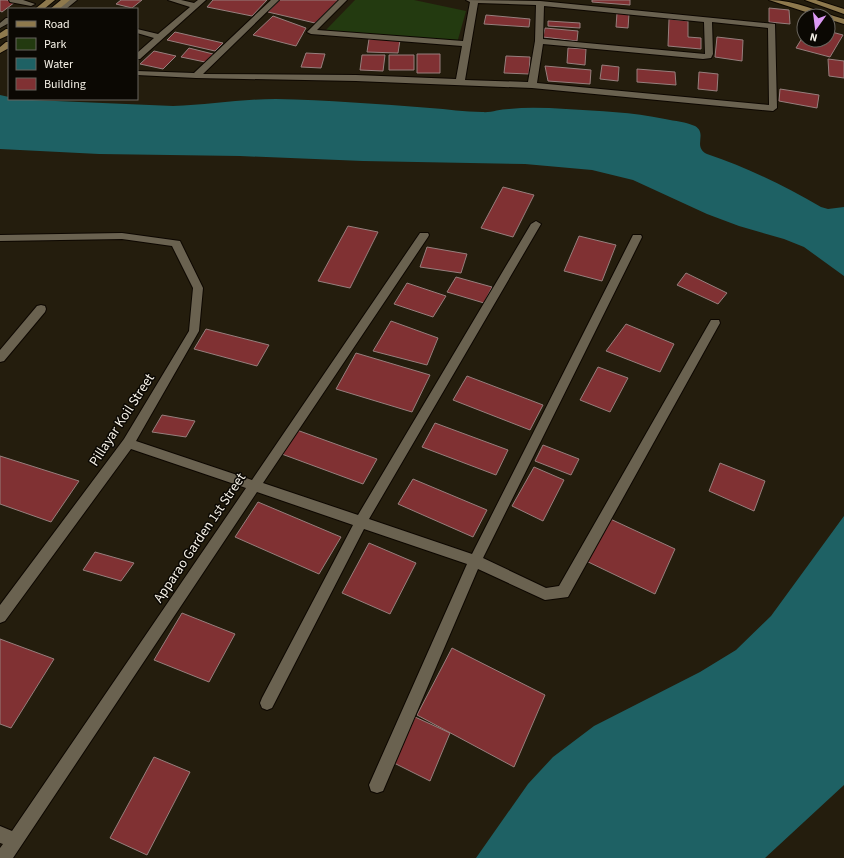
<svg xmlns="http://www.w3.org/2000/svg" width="844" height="858" font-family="'Source Sans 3',sans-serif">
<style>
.green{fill:#233a10}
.water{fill:#1e6164}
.building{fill:#803133;stroke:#967f7d}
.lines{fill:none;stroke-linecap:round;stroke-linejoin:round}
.street-casing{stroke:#0d0700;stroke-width:2}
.secondary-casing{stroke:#0d0700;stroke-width:2}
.street{fill:#6a6250;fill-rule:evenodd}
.secondary{fill:#8e794d;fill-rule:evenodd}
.labels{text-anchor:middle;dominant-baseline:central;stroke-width:3;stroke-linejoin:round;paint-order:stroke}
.street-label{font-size:14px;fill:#f6f1e7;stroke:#0b0803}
</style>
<rect width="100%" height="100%" fill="#241d0d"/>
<!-- green -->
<path class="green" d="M355,0H414L466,11L457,43L325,31Z"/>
<!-- water -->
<path class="water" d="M0,95L9,97V99L173,106C208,105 242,99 276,99C327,100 379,104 430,108C447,109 465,112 482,112C491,113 499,109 509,109C528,107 547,108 566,109C600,111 632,112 665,119C675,121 686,122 695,126C708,134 692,146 707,154C748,168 783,185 821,207L828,209L844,207V276L804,247L784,239L739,226L707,214L633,180L592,170L525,164L363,161L240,156L99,154L0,149Z
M844,516V785L765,858H476L528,784L553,757L594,726L700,672L736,650L771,616Z"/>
<!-- building -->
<path class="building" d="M0,0H6L15,2L2,12L0,11Z
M121,0H142L132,8L116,4Z
M213,0H267L252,16L207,7Z
M280,0H338L315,23L268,12Z
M592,0H630V5L592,2Z
M769,8L789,10L790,24L769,22Z
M617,13L629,14L628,28L616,27Z
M486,15L530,19L529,27L484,24Z
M273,16L306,28L296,46L253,35Z
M669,19L688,21V37L701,38V49L668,46Z
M548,21L580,23V28L548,26Z
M545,28L578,31L577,41L543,37Z
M828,31L843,35L830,57L796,48L804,35V40H828Z
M175,32L223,43L215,51L167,40Z
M717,37L743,40L742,61L715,57Z
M369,39L400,40L398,53L367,52Z
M189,48L213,54L205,62L181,57Z
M568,48L586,49L585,65L567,63Z
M154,51L176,56L163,69L140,64Z
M306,53L325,54L321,68L301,67Z
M417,54H440V73H417Z
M362,55H385L383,71L360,70Z
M389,55H414V70H389Z
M506,56L530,57L529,74L504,73Z
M828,59L844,61V78L829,76Z
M602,65L619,67L618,81L600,79Z
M545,66L591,70L590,84L548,81Z
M637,69L675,72L676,85L637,82Z
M699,72L718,74L717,91L698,89Z
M780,89L819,95L817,108L779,101Z
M503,187L534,195L513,237L481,228Z
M348,226L378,232L350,288L318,281Z
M579,236L616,245L602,281L564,271Z
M427,247L467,254L461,273L420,267Z
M686,273L727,293L718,304L677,285Z
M456,277L492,287L484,303L447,292Z
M407,283L446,296L433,317L394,304Z
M391,321L438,338L427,365L373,351Z
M626,324L674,344L660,372L606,351Z
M206,329L269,345L257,366L194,349Z
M356,353L430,375L412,412L336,389Z
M598,367L628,378L610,412L580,400Z
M467,376L543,405L530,430L453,400Z
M162,415L195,421L186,437L152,432Z
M435,423L508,450L496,475L422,447Z
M294,429L377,459L363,484L279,453Z
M543,445L579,459L571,475L535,461Z
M0,456L79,481L51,522L0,504Z
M720,463L765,481L754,511L709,491Z
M534,467L564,480L543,521L512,506Z
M413,479L487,510L473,537L398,504Z
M258,502L341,537L319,574L235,537Z
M606,517L675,549L655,594L584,560Z
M369,543L416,563L390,614L342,593Z
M95,552L134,563L121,581L83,570Z
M182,613L235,634L209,682L154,660Z
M0,639L54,659L11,728L0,724Z
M452,648L545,695L514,767L417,715Z
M415,717L450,733L430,781L394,763Z
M154,757L190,772L147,855L110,838Z"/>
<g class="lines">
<defs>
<path id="street" d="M9,0H23L35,4L31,6L10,2Z
M68,0H77L66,9H57Z
M168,0H181L194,3L198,0H206L140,59H137V53L154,38L137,33V29L158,34L190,7Z
M271,0H279L203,74L356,75L456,79L462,46L311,34L307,32L339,0H347L317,30L463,41L470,2L466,0L540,1L775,24L777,108L773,111L532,88L356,81L196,78L137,75V71L194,73ZM478,3L536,5L535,41L528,82L465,80ZM544,6L704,22L705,54L543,39ZM712,22L768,28L769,105L537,83L543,44L703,59L711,58L713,54Z
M6,18H9V23L0,28V23Z
M536,221L541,224L369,519L472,554L632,237L633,235H641L642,237L483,558L546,588L559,586L711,320H719L720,323L568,597L545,600L478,569L383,791L377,793L371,791L369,785L467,564L364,529L272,708L267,710L262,708L260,703L262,698L353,525L257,492L13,858H0V848L3,844L0,843V826L12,831L246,488L131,449L5,621L0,623V605L124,439L189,331L193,288L172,246L122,239L0,241V235L122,233L180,241L203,288L199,331L136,441L252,480L420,233H428L429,235L428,237L263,483L358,515L531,224Z
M41,305L45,306L46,309L45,312L4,361L0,362V350L37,306Z"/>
<path id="secondary" d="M46,0H55L44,9H35Z
M61,0H70L59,9H50Z
M769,0C796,0 819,12 844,19V24L828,19V16H818Z
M805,0H816L844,9V14Z
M6,29H9V35L0,39V33Z
M6,42H9V48L0,53V47Z"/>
</defs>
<!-- street casing -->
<use href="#street" class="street-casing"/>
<!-- secondary casing -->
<use href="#secondary" class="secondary-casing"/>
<!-- street -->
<use href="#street" class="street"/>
<!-- secondary -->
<use href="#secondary" class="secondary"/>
</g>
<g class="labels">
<!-- street labels -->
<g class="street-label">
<text transform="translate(122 420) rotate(-57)">Pillayar Koil Street</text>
<text transform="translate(200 538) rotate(-56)">Apparao Garden 1st Street</text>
</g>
</g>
<!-- legend -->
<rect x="8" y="8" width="130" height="92" fill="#0b0803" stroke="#69655e"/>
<rect x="16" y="21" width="20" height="6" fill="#8e794d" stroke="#69655e"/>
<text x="44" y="28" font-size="12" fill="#f6f1e7">Road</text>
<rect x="16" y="38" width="20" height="12" fill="#233a10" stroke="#69655e"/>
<text x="44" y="48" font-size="12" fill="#f6f1e7">Park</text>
<rect x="16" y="58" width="20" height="12" fill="#1e6164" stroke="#69655e"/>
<text x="44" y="68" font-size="12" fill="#f6f1e7">Water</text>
<rect x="16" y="78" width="20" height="12" fill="#803133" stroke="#69655e"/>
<text x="44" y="88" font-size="12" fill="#f6f1e7">Building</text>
<!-- north arrow -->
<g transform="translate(816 28) rotate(194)"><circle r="19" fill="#0b0803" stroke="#69655e"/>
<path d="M0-3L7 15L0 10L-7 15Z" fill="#dc99f4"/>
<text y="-6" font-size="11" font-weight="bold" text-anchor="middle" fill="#f6f1e7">N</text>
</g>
</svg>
